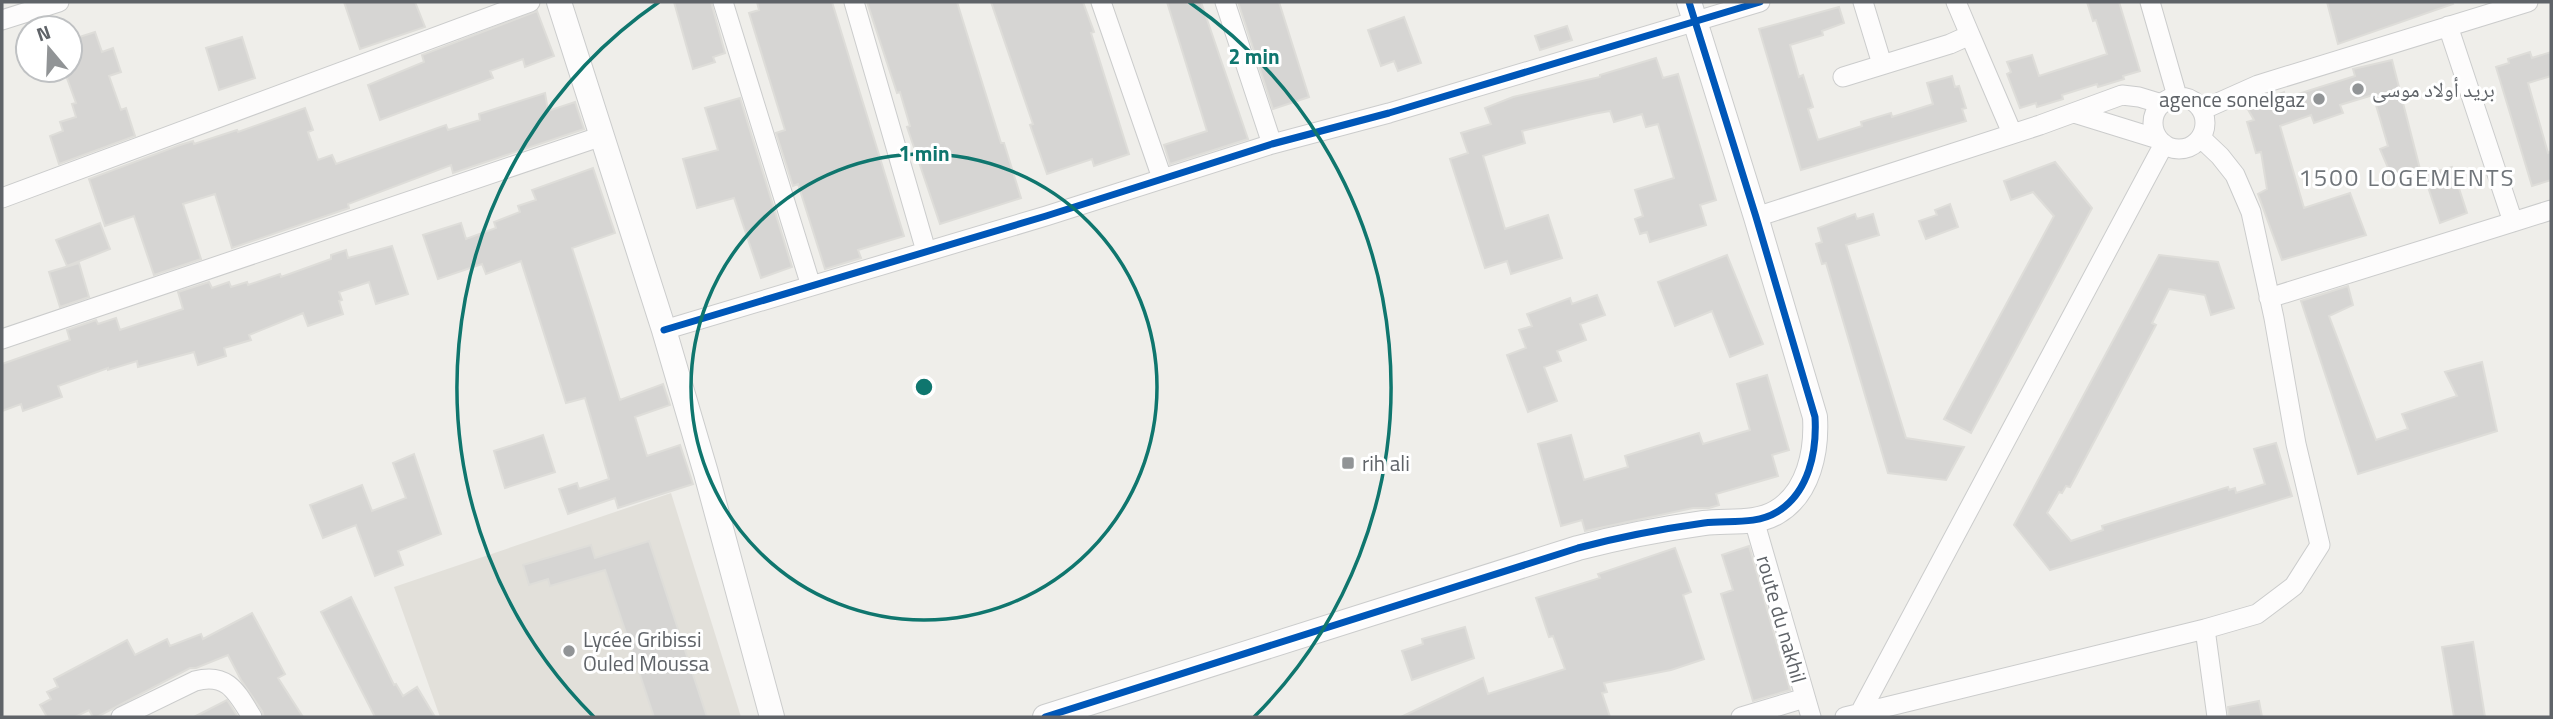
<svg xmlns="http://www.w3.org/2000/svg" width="2553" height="719" font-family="'Titillium Web','Noto Naskh Arabic',sans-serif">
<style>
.education{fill:#e2e0da}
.building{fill:#d6d5d3;stroke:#deddd9;stroke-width:2}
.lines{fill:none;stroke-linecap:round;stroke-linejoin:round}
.minor-casing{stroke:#cbcccc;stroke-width:21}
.tertiary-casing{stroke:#cbcccc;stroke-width:26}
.minor{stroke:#fdfcfc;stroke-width:19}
.tertiary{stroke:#fdfcfc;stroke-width:24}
.cycleway-casing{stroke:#fff;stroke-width:11}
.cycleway{stroke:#0057b8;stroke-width:7}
.ring{fill:none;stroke:#0f766e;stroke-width:3.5}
.poi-dot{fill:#919496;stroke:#fff;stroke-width:2.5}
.labels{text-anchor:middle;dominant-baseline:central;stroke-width:6;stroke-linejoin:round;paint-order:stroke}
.poi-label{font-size:21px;fill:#5f6368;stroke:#fff;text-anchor:start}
.street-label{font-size:21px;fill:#5f6368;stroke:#fff}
.quarter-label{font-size:24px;letter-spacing:2px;fill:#70757a;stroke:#fff}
.centre{fill:#0f766e;stroke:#fff;stroke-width:3.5}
.ring-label{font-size:21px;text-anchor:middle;font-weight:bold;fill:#0f766e;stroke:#fff;stroke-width:6;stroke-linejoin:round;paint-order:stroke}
</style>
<rect width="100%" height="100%" fill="#efeeea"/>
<!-- education -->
<path class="education" d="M671,493L741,717H440L394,587Z"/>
<!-- building -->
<path class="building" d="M344,2H415L425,27L360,49Z
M674,2H711L725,53L713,57L715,62L693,69Z
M757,2H832L904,236L858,250L861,258L825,269L798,184L793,186L776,133L785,130L749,13L759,10Z
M867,2H957L1001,143H1004L1021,198L940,224L907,127L910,126L900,92L897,93Z
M991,2H1083L1094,32L1091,33L1129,154L1094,166L1092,159L1047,174L1030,125L1033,124Z
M1167,2H1201L1248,139L1170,164L1164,145L1207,131Z
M1238,2H1279L1309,97L1273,109Z
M2087,2H2119L2140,71L2123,76L2124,79L2098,87L2097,84L2062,95L2063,99L2037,107L2036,103L2020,108L2007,74L2011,72L2007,62L2032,55L2039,76L2107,54L2096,20L2093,21Z
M2327,2H2452L2453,4L2338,44Z
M1839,7L1844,23L1822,31L1823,35L1790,45L1799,77L1803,75L1813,107L1808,109L1818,140L1862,126L1861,122L1891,113L1892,117L1933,104L1927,83L1952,76L1955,87L1959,86L1966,108L1962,109L1966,121L1801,170L1759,29Z
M537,11L554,56L525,67L523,59L490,71L493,78L380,120L368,85L424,62L422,55Z
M1404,17L1421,63L1398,71L1394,61L1381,66L1368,30Z
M1567,26L1572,40L1540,50L1535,36Z
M95,32L102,52L113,48L121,72L109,76L121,110L126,108L135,136L59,164L50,136L63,131L60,122L76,117L72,104L76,103L64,70H70V40Z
M242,37L255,78L219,90L206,48Z
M2530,52L2532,58L2551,52V76L2528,83L2548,153L2551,152V180L2532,186L2496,67L2509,63L2508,59Z
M1656,58L1663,78L1678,74L1716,200L1700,205L1706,225L1650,242L1647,232L1640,234L1635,219L1643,216L1635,190L1674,178L1658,124L1646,127L1642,114L1614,122L1610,111L1593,114L1522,131L1525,143L1483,156L1505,229L1548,215L1562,258L1511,274L1507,261L1485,268L1450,159L1468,153L1461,133L1491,124L1485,108L1513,97L1600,77V75Z
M2392,60L2421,173L2395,184L2380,149L2388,146L2373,95L2340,105L2343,113L2314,123L2311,115L2280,126L2304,208L2350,193L2366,235L2282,260L2258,194L2267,189L2261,152L2256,153L2247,122L2254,120L2246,106L2284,92L2285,98L2355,76L2353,69Z
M545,93L548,111L575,102L584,129L453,173L451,165L348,204L349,208L232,248L215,194L183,204L201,259L154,275L134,216L105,226L89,179L180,145L193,141L194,144L237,130L238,132L305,108L313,130L308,132L318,160L332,155L336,164L446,125L448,130L480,120L479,114Z
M740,98L792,267L761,278L734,198L697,208L683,159L718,150L705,108Z
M2055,162L2092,208L1971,433L1944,419L2054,216L2033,192L2011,200L2004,181Z
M2452,167L2467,213L2440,223L2424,175Z
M593,168L615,233L572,248L592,310L620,400L663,384L670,405L635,417L647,456L680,445L693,484L618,508L615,498L568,514L559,489L577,483L579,489L609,479L585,398L566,403L521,261L486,274L482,264L438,279L423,235L461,223L466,239L496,228L494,222L520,212L518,206L536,200L532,190Z
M1950,204L1958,227L1926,239L1919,221L1937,215L1935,210Z
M1855,214L1857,219L1873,214L1879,235L1846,245L1906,438L1964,447L1946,480L1888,473L1826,263L1822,264L1816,244L1822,242L1818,228Z
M100,223L110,249L67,266L56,240Z
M392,246L408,294L376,304L369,282L339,292L342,300L339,301L343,314L308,326L303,313L249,335L251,340L224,348L226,356L198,365L194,352L138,367L137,361L108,370V368L58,386L62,397L23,411L21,404L2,411V364L70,340L67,330L96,320L98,324L116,318L120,330L183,309L178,292L209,282L212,288L229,282L231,287L247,282L248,285L280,274L281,277L331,259V255L346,250L348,258Z
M1727,255L1763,344L1730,357L1712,311L1675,326L1658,282Z
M2159,255L2218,262L2234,308L2211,315L2205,295L2169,289L2152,323L2156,325L2070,487L2066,486L2062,493L2059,492L2047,513L2071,541L2103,530L2102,526L2228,487L2229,490L2235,488L2236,493L2265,484L2254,449L2276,443L2292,496L2050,570L2014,525Z
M79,263L89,297L60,307L49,272Z
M2348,286L2353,305L2329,316L2376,440L2408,429L2402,414L2457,396L2445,372L2482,362L2497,431L2358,474L2301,301Z
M1597,295L1605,315L1580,324L1586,340L1557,351L1561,361L1544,367L1557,401L1528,412L1507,355L1526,348L1519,330L1532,326L1527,314L1570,298L1572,304Z
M1767,375L1789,450L1772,455L1778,476L1716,494L1719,505L1709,508H1693L1585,531L1582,520L1561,526L1538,444L1571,435L1584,480L1628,467L1625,456L1667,443L1699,433L1703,444L1750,430L1737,384Z
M543,435L555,472L505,488L494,451Z
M414,454L441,534L398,551L403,565L375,576L356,525L323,538L310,505L362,485L372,511L406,498L393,463Z
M649,541L707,717H654L605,570L550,586L548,579L529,585L523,565L591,545L595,558Z
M1749,546L1790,690L1753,701L1721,594L1733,590L1722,555Z
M1675,548L1691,592L1683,595L1704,659L1671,670L1604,683L1607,692L1602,693L1610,717H1401L1483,678L1488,694L1565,669L1553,636L1549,637L1536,598L1600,578L1598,574Z
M351,597L394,685L396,684L403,696L417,687L435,717H375L321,612Z
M252,613L285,674L278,678L303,717H264L262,711L241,680L228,655L196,668H190L97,717H93L89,710L75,717H47L40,705L51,699L47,692L58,687L54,679L127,640L135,655L167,639L170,646L201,634L203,639Z
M1465,627L1474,658L1412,680L1402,651L1423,644L1422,639Z
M2473,642L2485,717H2454L2442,647Z
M227,700L238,717H194Z
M2259,701L2262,717H2229L2228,707Z"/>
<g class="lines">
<defs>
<path id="minor" d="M723,2L811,286
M854,2L926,251
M1101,2L1162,178
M1225,2L1272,144
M1863,2L1882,64
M2150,2L2177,96
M2,20L59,2
M2448,26L2513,222L2551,210
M1970,35L2012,133
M1843,77L1950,44L1970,35L1956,2
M2153 123a26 26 0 1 1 52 0a26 26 0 1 1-52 0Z
M2202,110L2258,85L2528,2
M2074,113L2158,139
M2,198L530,2
M1756,217L2040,125L2122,95L2139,97L2162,104
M2269,298L2513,222
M664,330L1046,216L1272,144L1389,113L1760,2
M2,339L602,136
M1754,520L1811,717
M2205,629L2217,717
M1860,713L2164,144
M121,717L195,681C228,672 237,693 252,717
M1741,717L1805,698
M1845,717L2205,629L2257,614L2294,586L2320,545L2296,444L2274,318L2251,212L2235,175L2220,156L2201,138"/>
<path id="tertiary" d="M559,2L664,330L706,473L772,717
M1045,717L1578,548C1619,537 1661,529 1704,523C1727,520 1756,525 1777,512C1809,493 1817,451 1815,417L1756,217L1689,2"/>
</defs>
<!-- minor casing -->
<use href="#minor" class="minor-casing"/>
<!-- tertiary casing -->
<use href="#tertiary" class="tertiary-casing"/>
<!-- minor -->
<use href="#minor" class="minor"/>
<!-- tertiary -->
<use href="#tertiary" class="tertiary"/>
<defs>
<path id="cycleway" d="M664,330L1046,216L1272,144L1389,113L1760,2
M1045,717L1578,548C1619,537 1661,529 1704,523C1727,520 1756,525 1777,512C1809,493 1817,451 1815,417L1756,217L1689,2"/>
</defs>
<!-- cycleway casing -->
<use href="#cycleway" class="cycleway-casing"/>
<!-- cycleway -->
<use href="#cycleway" class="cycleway"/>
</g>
<!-- distance rings -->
<g class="ring">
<circle cx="924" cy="387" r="233"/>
<path d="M594 717A467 467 0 0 1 659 2M1189 2A467 467 0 0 1 1254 717"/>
</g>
<!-- markers -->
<g class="poi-dot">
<circle cx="2358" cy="89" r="7"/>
<circle cx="2319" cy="99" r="7"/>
<rect x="1341" y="456" width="14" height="14" rx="3.5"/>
<circle cx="569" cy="651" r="7"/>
</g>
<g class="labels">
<!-- poi labels -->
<g class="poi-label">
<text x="2372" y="89">بريد أولاد موسى</text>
<text x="2305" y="99" text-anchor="end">agence sonelgaz</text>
<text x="1362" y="463">rih ali</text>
<text x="583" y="639">Lycée Gribissi<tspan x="583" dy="24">Ouled Moussa</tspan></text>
</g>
<!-- street labels -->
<g class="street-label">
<text transform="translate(1782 619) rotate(74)">route du nakhil</text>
</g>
<!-- quarter labels -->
<g class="quarter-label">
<text x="2407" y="177">1500 LOGEMENTS</text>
</g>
</g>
<circle cx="924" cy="387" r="10" class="centre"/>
<g class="ring-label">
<text x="1254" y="64">2 min</text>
<text x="924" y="161">1 min</text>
</g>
<!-- border -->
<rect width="2553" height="719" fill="none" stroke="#5f6368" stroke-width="7"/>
<!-- north arrow -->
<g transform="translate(49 49) rotate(341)"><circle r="33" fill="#ffffff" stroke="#bfc1c3" stroke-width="2"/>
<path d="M0-5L12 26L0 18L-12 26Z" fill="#919496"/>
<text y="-10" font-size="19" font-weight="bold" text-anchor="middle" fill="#5f6368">N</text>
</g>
</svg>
